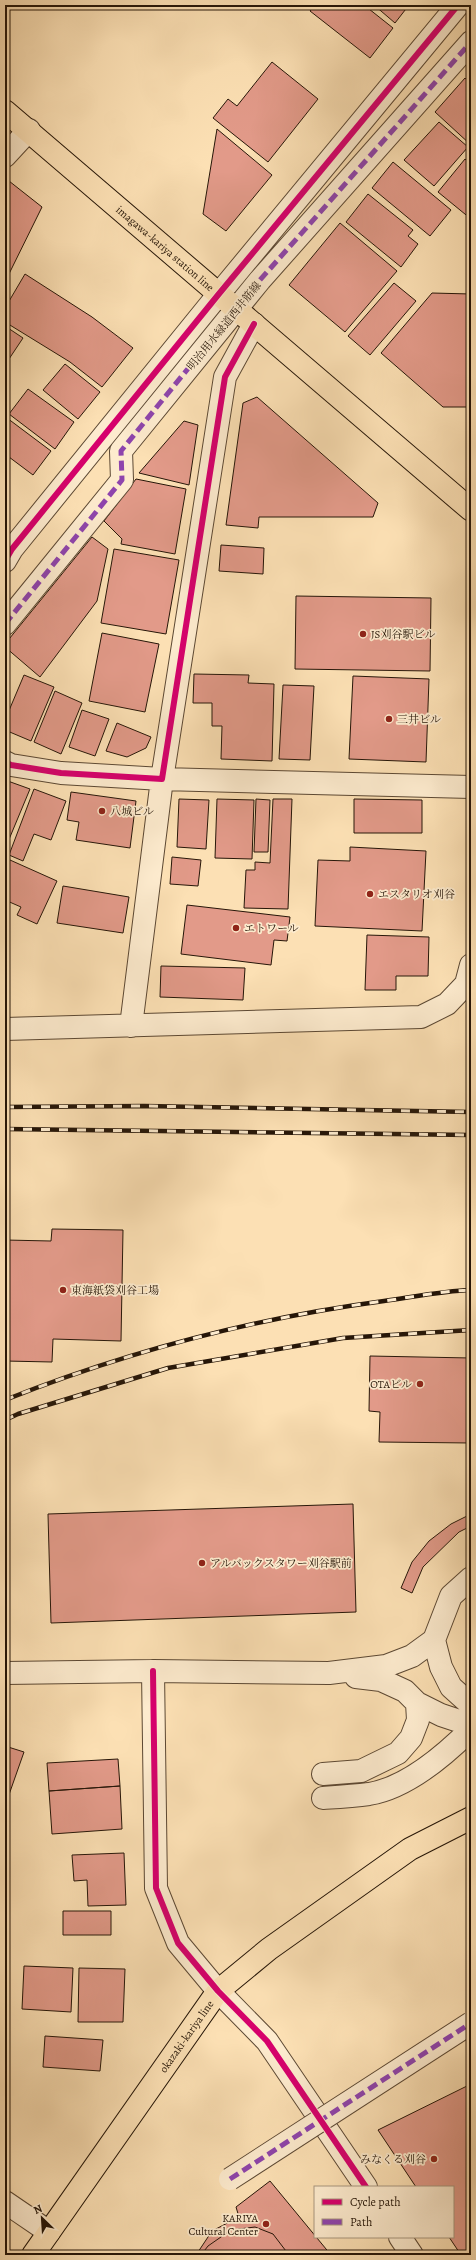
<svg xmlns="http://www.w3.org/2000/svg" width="476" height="2260" font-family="Alegreya,'Noto Serif JP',serif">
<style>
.building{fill:#e29a89;stroke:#261608}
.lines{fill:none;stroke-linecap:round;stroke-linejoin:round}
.minor-casing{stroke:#5c4833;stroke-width:24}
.major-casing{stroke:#261608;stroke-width:24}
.minor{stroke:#fdebce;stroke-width:22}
.major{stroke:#fce0b4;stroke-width:22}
.rail-casing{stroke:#261608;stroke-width:4.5}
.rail{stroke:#fdebce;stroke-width:3;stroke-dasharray:9;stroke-linecap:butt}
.minor-bridge-casing{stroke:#5c4833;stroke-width:24;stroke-linecap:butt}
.minor-bridge{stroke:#fdebce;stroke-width:22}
.quiet{stroke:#8e44ad;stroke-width:5;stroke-dasharray:10 5;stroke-linecap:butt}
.cycleway-casing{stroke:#fdebce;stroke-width:8}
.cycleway{stroke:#d6006c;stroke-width:6}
.poi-dot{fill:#8f2418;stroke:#fdebce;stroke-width:1.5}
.labels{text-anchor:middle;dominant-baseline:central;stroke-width:3.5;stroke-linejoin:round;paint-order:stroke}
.street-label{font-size:11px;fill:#261608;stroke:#fdebce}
.poi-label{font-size:11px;fill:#261608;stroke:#fdebce;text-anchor:start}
</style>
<rect width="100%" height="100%" fill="#fce0b4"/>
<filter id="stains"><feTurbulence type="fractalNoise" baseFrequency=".005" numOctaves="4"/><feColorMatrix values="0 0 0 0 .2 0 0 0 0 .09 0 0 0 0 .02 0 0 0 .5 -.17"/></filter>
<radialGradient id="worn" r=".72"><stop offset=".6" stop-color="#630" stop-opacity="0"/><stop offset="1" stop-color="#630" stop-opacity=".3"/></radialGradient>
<!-- building -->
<path class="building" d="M315,5H364L393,28L370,58L310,11Z
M374,5H409L395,23Z
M272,62L318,99L268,162L213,118L228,99L237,106Z
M465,78L471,84V145L435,112Z
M439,122L468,147L434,186L404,160Z
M217,129L272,175L226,231L203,214Z
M465,159L471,164V219L438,192Z
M393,162L451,210L430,236L372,188Z
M9,181L42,207L5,282V185Z
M368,194L413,230L408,236L418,244L401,267L346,222Z
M340,223L397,271L345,332L289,285Z
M25,274L92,317L133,348L102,387L70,362L5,322V308Z
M394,283L416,301L370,355L348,336Z
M432,293L471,294V407H443L381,353Z
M5,326L23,338L5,365Z
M65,364L100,392L78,419L43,390Z
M28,389L74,422L55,449L9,414Z
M257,397L378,503L373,517H259L258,528L226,525L243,403Z
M7,418L51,451L33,475L5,454V420Z
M184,421L198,425L189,485L139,473Z
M136,479L186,489L175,554L121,544L122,539L104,521Z
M92,537L108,549L97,601L40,677L5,647V644Z
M221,545L264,548L263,574L219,571Z
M114,549L179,560L166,634L101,623Z
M296,596L431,598L430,671L295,669Z
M102,633L159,644L145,712L89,701Z
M194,674L249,675L248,683L274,684L272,761L221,759L222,726H212V703H193Z
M24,675L54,687L31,741L5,730V720Z
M353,676L429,679L426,762L349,759Z
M283,685L314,686L310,760L279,759Z
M55,691L82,703L61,754L34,742Z
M82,710L109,719L95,756L69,747Z
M117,723L151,737L146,748L127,757L106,751Z
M5,780L30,789L5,849Z
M34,789L66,801L51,840L34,834L23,861L9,855Z
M71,792L136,801L130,848L76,840L79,822L67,820Z
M179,799L209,800L206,849L177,847Z
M217,799L254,800L252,859L215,858Z
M256,799L270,800L268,852H254Z
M273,799H292L288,909L244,908L246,870H255V862L270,863Z
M354,799L422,800V833H354Z
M350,847L426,851L422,931L315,926L318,860L350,861Z
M172,857L201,860L198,886L170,884Z
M10,860L57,881L37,924L17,915L21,907L5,900V870Z
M63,886L129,897L123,933L57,923Z
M187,905L290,917L287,941L274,940L271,965L181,954Z
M367,935L429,937L428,976H396V990H365Z
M161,966L245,968L243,1000L160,997Z
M52,1229L123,1230L121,1341L53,1339L52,1362L5,1361V1240L51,1241Z
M370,1356L471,1358V1443L379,1442L380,1412L369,1411Z
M353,1504L356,1612L51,1623L48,1514Z
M471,1514V1526L459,1532L423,1567L412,1593L401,1588L412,1562L429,1541L451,1524Z
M5,1746L24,1752L5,1806Z
M118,1759L120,1786L49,1791L47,1763Z
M120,1786L122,1829L52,1834L49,1791Z
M124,1853L126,1905L88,1906L87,1880L74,1881L72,1855Z
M63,1911H111V1935H63Z
M24,1966L73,1968L71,2012L22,2009Z
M79,1968L125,1969L123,2022H78Z
M45,2036L103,2040L100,2071L43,2067Z
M471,2084V2255H461L449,2237H453V2187H416L378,2130Z
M270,2181L331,2255H196L212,2231L239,2217L236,2207Z
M255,2227L273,2234L289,2255H201L208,2246L231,2230Z"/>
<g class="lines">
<defs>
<path id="minor" d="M5,156L29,130
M5,561L12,549L218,295L458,5
M5,624L122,480L121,451L260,280L471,42
M5,762L11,765L61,773L162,779L225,377L254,324
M131,1026L162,779L471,787
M5,1029L421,1017L447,1004L466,984L471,965
M471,1578L451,1596L434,1640L441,1667L451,1687L471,1705
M153,1671L156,1888L178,1943L218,1991L267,2041L366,2187
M5,1673L153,1671L329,1673L386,1666L412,1656L434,1640
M356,1677L381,1680L405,1691L417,1703L441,1715L471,1725
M323,1774L361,1771L398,1753L411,1738L418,1720L417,1703
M323,1798C338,1797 354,1796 369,1794C406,1788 445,1755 471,1729
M5,2202L49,2232
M400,2237L412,2255"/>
<g id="major">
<path id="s1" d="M5,111L471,510"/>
<path id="s2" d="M33,2255L218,1991L269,1949L410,1849L471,1818"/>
</g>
</defs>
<!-- minor casing -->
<use href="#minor" class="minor-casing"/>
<!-- major casing -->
<use href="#major" class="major-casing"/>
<!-- minor -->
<use href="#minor" class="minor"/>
<!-- major -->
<use href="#major" class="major"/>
<defs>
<path id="rail" d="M5,1107L144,1106L471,1112
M5,1129L471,1135
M5,1400C126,1352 255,1318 384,1301C413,1297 442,1291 471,1290
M5,1420L18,1414L168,1368L343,1338L471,1330"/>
</defs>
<!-- rail casing -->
<use href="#rail" class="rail-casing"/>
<!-- rail -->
<use href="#rail" class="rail"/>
<defs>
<path id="minor-bridge" d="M230,2179L471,2023"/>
</defs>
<!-- minor-bridge casing -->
<use href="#minor-bridge" class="minor-bridge-casing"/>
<!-- minor-bridge -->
<use href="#minor-bridge" class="minor-bridge"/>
<!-- quiet -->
<path class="quiet" d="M5,624L122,480L121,451L260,280L471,42
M230,2179L471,2023"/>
<defs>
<path id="cycleway" d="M5,561L12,549L218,295L458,5
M5,762L11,765L61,773L162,779L225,377L254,324
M153,1671L156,1888L178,1943L218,1991L267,2041L366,2187"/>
</defs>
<!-- cycleway casing -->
<use href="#cycleway" class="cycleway-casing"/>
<!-- cycleway -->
<use href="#cycleway" class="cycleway"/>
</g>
<!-- markers -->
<g class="poi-dot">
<circle cx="363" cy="634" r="4"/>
<circle cx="389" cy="719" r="4"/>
<circle cx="102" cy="811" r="4"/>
<circle cx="370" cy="894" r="4"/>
<circle cx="236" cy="928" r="4"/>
<circle cx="63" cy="1290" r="4"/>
<circle cx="420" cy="1384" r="4"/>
<circle cx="202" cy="1563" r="4"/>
<circle cx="434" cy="2159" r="4"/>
<circle cx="266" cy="2224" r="4"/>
</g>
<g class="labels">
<!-- street labels -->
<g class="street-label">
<text stroke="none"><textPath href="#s1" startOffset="211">imagawa-kariya station line</textPath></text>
<text transform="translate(224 326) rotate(-51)">明治用水緑道西井筋線</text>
<text stroke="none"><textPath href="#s2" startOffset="267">okazaki-kariya line</textPath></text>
</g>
<!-- poi labels -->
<g class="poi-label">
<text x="371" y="634">JS刈谷駅ビル</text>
<text x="397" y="719">三井ビル</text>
<text x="110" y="811">八城ビル</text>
<text x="378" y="894">エスタリオ刈谷</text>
<text x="244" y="928">エトワール</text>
<text x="71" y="1290">東海紙袋刈谷工場</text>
<text x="412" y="1384" text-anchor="end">OTAビル</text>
<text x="210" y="1563">アルバックスタワー刈谷駅前</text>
<text x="426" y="2159" text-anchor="end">みなくる刈谷</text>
<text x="258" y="2218" text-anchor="end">KARIYA<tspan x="258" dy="13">Cultural Center</tspan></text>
</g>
</g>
<!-- margin -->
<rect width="476" height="2260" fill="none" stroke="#fce0b4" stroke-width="20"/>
<rect x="6" y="6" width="464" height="2248" fill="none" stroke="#261608" stroke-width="2"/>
<rect x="10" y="10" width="456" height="2240" fill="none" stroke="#261608"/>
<!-- legend -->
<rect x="314" y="2186" width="140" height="52" fill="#fdebce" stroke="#a7967f"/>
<rect x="322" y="2199" width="20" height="6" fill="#d6006c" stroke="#a7967f"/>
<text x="350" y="2206" font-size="12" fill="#261608">Cycle path</text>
<rect x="322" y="2219" width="20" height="6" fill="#8e44ad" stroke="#a7967f"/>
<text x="350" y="2226" font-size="12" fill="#261608">Path</text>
<!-- north arrow -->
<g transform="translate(42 2218) rotate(335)" stroke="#fdebce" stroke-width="3" paint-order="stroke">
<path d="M0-3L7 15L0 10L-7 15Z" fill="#261608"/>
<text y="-6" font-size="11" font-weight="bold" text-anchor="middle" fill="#261608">N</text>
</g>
<rect width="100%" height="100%" filter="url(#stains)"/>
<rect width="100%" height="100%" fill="url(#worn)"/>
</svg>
